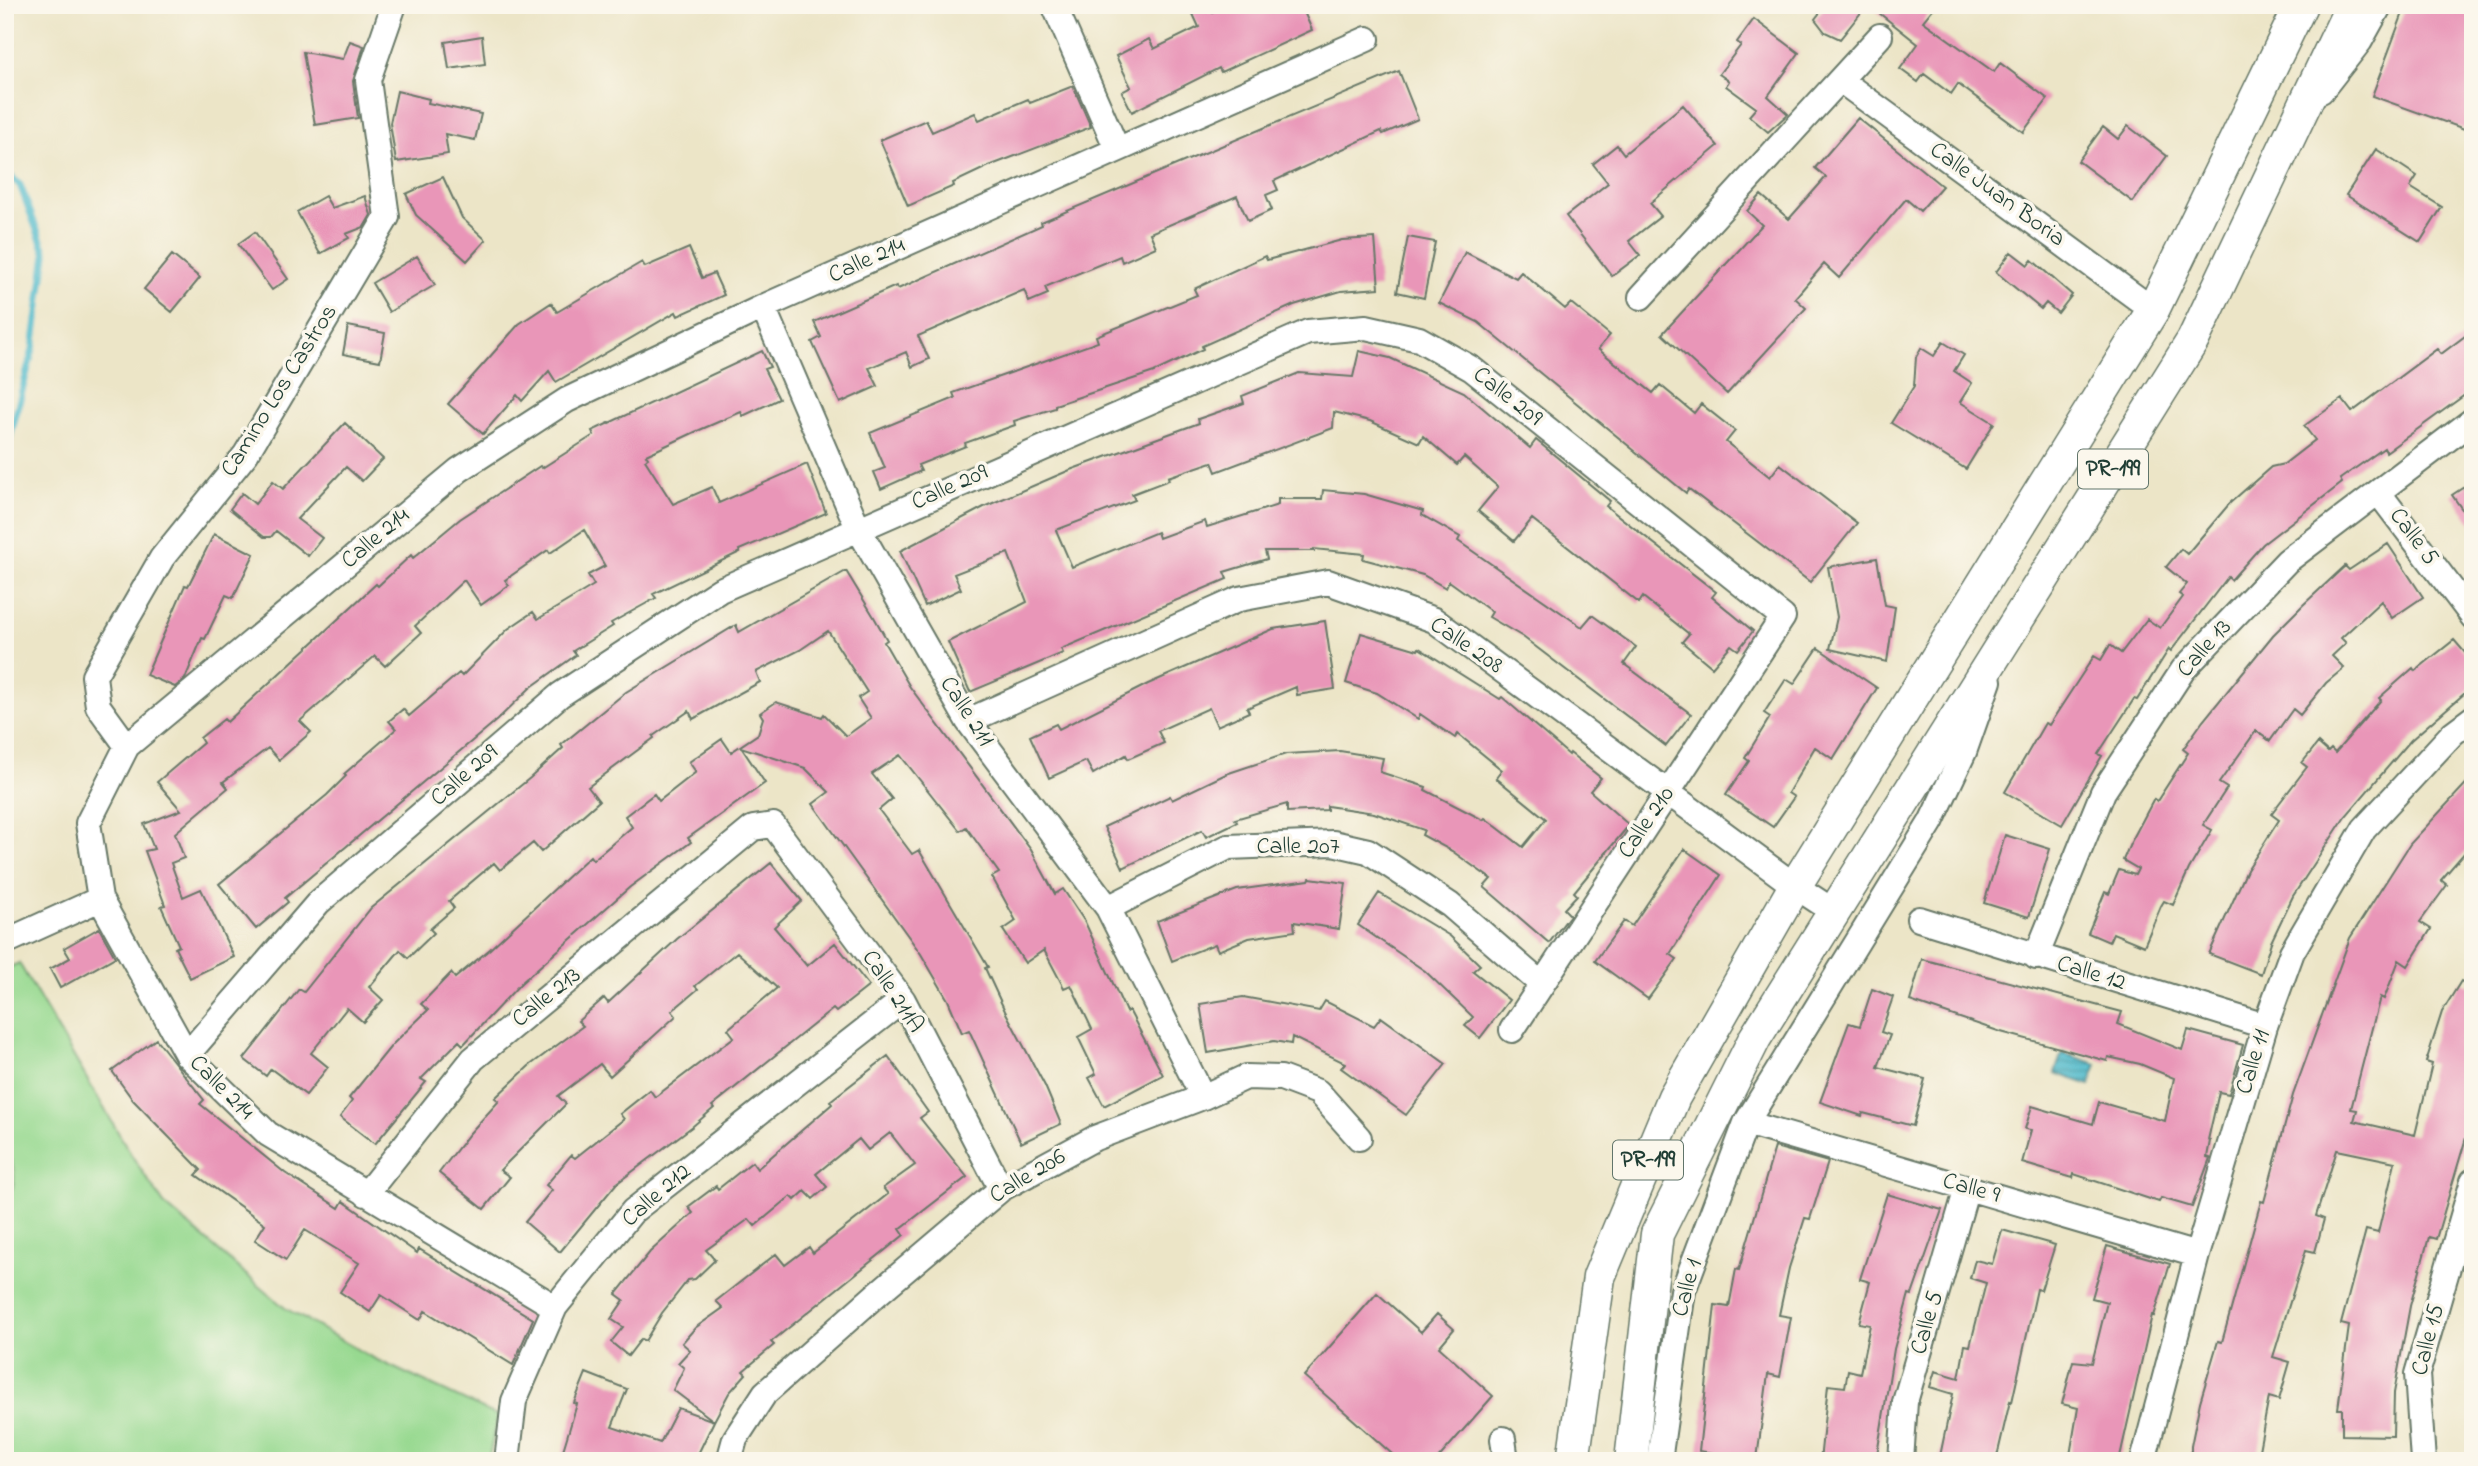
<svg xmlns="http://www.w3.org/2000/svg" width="2478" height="1466" font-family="'Indie Flower',sans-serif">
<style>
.pitch{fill:#97d990;stroke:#5b8b62;stroke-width:2}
.water{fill:url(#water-rules);stroke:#367b80;stroke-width:2}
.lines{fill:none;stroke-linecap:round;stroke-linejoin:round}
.stream{stroke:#4eb9cb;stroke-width:7}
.building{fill:#e996b8}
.minor-casing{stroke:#677867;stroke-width:28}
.major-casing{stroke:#677867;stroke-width:35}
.minor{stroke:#fff;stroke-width:24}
.major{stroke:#fff;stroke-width:32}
.labels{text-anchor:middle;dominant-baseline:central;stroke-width:7;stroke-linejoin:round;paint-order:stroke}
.shield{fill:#fbf7ec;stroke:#61756b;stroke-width:2}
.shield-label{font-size:23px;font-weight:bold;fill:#1f3d34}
.street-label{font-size:24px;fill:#1f3d34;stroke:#fbf7ec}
</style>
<defs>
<pattern id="water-rules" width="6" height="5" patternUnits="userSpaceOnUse" patternTransform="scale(1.75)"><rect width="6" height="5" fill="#4eb9cb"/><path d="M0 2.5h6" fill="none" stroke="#4098a6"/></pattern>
</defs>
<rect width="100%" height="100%" fill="#fbf7ec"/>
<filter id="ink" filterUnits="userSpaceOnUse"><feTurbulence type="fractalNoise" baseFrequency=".0143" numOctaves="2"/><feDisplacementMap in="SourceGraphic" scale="14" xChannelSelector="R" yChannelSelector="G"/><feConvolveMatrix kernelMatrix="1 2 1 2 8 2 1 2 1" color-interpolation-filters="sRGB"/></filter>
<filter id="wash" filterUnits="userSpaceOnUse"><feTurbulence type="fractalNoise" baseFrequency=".00686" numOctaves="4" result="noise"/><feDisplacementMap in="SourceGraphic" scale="28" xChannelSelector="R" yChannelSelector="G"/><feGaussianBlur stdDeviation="1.57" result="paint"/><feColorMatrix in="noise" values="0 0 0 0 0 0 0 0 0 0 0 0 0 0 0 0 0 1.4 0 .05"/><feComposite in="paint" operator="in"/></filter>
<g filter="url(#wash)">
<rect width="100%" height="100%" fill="#ece5c7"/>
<!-- pitch -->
<path class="pitch" d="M19,963L132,1156L164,1204L285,1308L373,1358L498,1416L488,1461H5V1202C20,1183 14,1166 5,1145V969Z"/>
<!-- water -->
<path class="water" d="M2062,1053L2097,1064L2090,1085L2055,1073Z"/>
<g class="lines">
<!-- stream -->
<path class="stream" d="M5,171L20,185L46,254L33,349L5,456"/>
</g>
<g id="blocks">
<!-- building -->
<path class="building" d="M1206,5L1212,12L1225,5H1301L1312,30L1221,72L1219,68L1132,112L1122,92L1131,87L1116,56L1149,39L1154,49L1199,27L1192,12Z
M1826,5H1867L1840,39L1825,32L1815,19Z
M1869,5H1936L1923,21L1994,72L2000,63L2048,99L2023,132L1958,84L1951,94L1924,74L1918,82L1900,69L1918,44Z
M2406,5H2473V115L2467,130L2372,96Z
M1754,19L1799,53L1768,96L1788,114L1768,132L1749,116L1756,108L1726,86L1729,81L1719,74L1741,45L1737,42Z
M482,36L485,64L449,69L445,42Z
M350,41L364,46L353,81L358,118L315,125L303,52L343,59Z
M1399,71L1418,119L1383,134L1381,131L1274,181L1278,190L1266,195L1272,210L1248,221L1237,196L1150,233L1156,247L1122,262L1120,256L1045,287L1048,294L1029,302L1024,290L918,336L929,359L912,367L906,352L869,368L878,386L840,403L812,342L821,337L814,322L896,286L898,289L1042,225L1041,222Z
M1073,86L1091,127L989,166L953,183L954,186L908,206L880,140L926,120L932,132L975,113L979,120L1028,99L1030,103Z
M397,91L429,99L428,103L481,114L475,140L445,134L448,154L396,162L390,123Z
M1683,105L1718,146L1650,203L1661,216L1629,241L1640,255L1612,276L1566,216L1608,183L1593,164L1617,145L1624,154Z
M1858,118L1942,186L1920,211L1906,199L1839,278L1824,264L1795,298L1806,308L1727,394L1662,334L1762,225L1747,211L1761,195L1789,219L1826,177L1815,168Z
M2128,126L2167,156L2133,202L2078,161L2103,127L2118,139Z
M2376,149L2417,176L2410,187L2442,207L2420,242L2346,195Z
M443,177L462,218L486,240L467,261L416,215L406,194Z
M325,196L332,208L365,196L371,215L364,227L346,234L349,238L320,254L297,212Z
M255,232L288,279L272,290L238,244Z
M1408,237L1435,242L1424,298L1397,292Z
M1375,238L1379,288L1341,291L1294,305L1202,346L1203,349L1154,372L1055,405V408L1014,421L1015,425L965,443L966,446L918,465L921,471L881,489L874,472L885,468L870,433L955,398L953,393L1098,342L1096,336L1197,295L1194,289L1265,256L1267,260L1342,240Z
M689,248L702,278L714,273L724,295L678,316L676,312L556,382L549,371L522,401L517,395L483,434L448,404L519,324L551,303L557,312L642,262L645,267Z
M1465,252L1516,278L1521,272L1565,309L1571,303L1610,335L1598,349L1653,393L1660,385L1694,413L1701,404L1735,431L1726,442L1770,477L1780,464L1857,523L1810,582L1689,489L1686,493L1478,322L1439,303Z
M2011,252L2028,265L2032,260L2072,295L2058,313L2046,303L2041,309L1996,272Z
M172,255L200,278L172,312L144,289Z
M417,256L435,285L389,312L372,283Z
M348,326L385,333L380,361L343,354Z
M2473,330V389L2386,452L2384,448L2340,479L2342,483L2263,544L2231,580L2228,577L2171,651L2169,649L2137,700L2134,699L2098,754L2102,756L2062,825L2005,792L2045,723L2049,725L2094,656L2101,660L2110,645L2121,653L2147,619L2160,628L2183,597L2179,594L2187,584L2166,567L2181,549L2187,554L2230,503L2271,467L2284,464L2315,440L2304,426L2342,399L2352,412L2437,349L2441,354Z
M1943,342L1964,355L1954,371L1972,383L1960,402L1994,423L1966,469L1891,423L1914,386L1916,357L1921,348L1934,356Z
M762,351L770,367L764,369L779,399L743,416L741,412L695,432L646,455L648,458L645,460L673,504L712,487L719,503L807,464L826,513L739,550L740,552L653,594L656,598L611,623L613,626L573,651L576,655L530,688L497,720L285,898L288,902L256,929L219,884L327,795L346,776L344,774L396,729L389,721L403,709L409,716L459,673L462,676L508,629L533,612L538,619L594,585L588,575L605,566L584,530L550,553L548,550L505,580L509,585L481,605L464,580L415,626L421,633L385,666L375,656L300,721L311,732L279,760L268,748L223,782L228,788L175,833L184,858L171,863L183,897L201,889L234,957L190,978L175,948L179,946L161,906L165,905L145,851L154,849L144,824L181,810L157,782L203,743L200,738L224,719L227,722L376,584L378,586L411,555L413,558L460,519L540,466L542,468L594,435L592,431Z
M1359,351L1390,358L1464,392L1530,448L1536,440L1610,501L1606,506L1716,592L1712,597L1753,631L1738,650L1731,645L1712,667L1682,642L1689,634L1643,597L1639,603L1532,519L1514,541L1478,511L1498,487L1464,457L1457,465L1423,436L1419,443L1370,421L1334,412L1333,428L1216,472L1212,462L1168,477L1169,480L1132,494L1135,500L1056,530L1072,567L1157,532L1159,538L1205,521L1207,527L1278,505V499H1322L1323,490L1364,494L1423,511L1422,515L1460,537L1458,541L1582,627L1592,615L1636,647L1624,664L1691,714L1666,746L1523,637L1489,617L1492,612L1449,581L1446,588L1423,575L1363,559L1364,554L1314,549V551H1265L1267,559L1224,572L1227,579L1061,649L1063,653L970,692L948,642L1027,602L1008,553L954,574L961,589L925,606L900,551L986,506L1070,470L1199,423L1198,419L1244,403L1242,396L1299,373L1353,377Z
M345,423L383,459L362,481L346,467L297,519L322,538L308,556L276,531L271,537H264L230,509L242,493L255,504L273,481L283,489Z
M2473,481V525L2452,495Z
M214,534L254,554L233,598L226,595L205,639L202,638L185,679L175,687L146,675L185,585L188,586Z
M2388,544L2423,597L2392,618L2381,601L2341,638L2346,643L2332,656L2344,668L2326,683L2300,715L2293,709L2270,741L2256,731L2219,783L2227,788L2203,825L2212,830L2189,869L2173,905L2164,901L2161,906L2144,946L2113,933L2109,942L2088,933L2105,892L2109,894L2119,870L2135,875L2138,869L2123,860L2130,844L2154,799L2157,801L2188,753L2183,749L2203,721L2273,635L2303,605L2345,566L2349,570Z
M1877,558L1885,605L1895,607L1887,662L1830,649L1837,617L1828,567Z
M846,571L874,617L887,640L884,642L910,687L1031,850L1055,894L1063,889L1085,922L1126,1012L1129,1010L1163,1075L1104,1106L1089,1078L1096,1074L1078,1037L1092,1029L1071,985L1064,988L1044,950L1025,963L1003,930L1016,921L992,877L999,873L966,827L960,831L900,755L872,774L892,799L879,810L912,854L919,850L988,967L985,968L1005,1011L1045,1086L1061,1124L1021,1143L969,1030L962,1033L948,1000L921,954L813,804L829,792L805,768L741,747L765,783L688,838L691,842L630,887L521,983L463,1045L459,1041L421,1079L426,1082L375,1144L340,1117L352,1101L349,1098L392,1045L428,1010L421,1004L451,973L455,978L490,949L590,856L593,860L632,827L625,816L654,794L659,801L696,772L689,762L722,739L731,752L758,734L763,718L760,713L776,702L822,717L824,714L846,736L871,718L858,698L867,692L828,631L800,650L756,672L760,682L693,719L689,711L653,736L654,738L588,787L599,801L541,852L533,843L500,870L494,863L449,901L454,908L430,929L434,933L408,958L400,950L369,987L383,1000L363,1022L347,1008L311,1053L328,1067L306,1095L271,1069L266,1076L244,1059L299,989L304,992L371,908L530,778L563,748L561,745L626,692L736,625L739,632Z
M1325,621L1335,689L1297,695L1296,687L1247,708L1249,712L1217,726L1209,708L1158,731L1164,743L1128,759L1126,755L1093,774L1086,761L1049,778L1030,736L1056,724L1059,729L1148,684L1273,629Z
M1361,633L1418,650L1419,648L1500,699L1502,697L1569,755L1570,753L1601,778L1590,791L1629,825L1574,892L1577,895L1564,909L1570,915L1549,943L1484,887L1491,879L1452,851L1422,835L1424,830L1374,813L1327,806V810L1287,812V804L1235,819L1237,822L1206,837L1202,830L1123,868L1104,827L1170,796L1172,800L1226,774L1286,754L1340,751L1383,758L1380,772L1426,787L1425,790L1483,820L1485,818L1523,847L1546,819L1496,778L1502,770L1458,734L1455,738L1420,714L1418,719L1377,693L1346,683Z
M2454,640L2473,662V686L2411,740L2345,817L2293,896L2271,942L2261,974L2209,954L2247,870L2279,820L2271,814L2307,767L2302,763L2318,743L2328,752L2331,749L2335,753L2381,700L2379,698L2413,668L2415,671Z
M1818,648L1877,688L1833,759L1815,747L1788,793L1794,797L1773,827L1726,795L1749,761L1745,758L1770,717L1764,713L1786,679L1794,684Z
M2473,776V843L2441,880L2447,885L2420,922L2431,929L2408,966L2399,960L2384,999L2380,997L2351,1109L2357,1110L2354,1121L2415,1135L2432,1064L2426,1062L2442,1012L2461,981L2473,987V1114L2436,1239L2429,1237L2410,1306L2394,1393L2393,1436L2342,1435V1409H2338L2349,1326L2341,1324L2366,1230L2378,1233L2395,1162L2337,1150L2316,1216L2324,1219L2315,1252L2306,1250L2273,1357L2290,1362L2279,1400L2269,1397L2257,1461H2191V1446L2200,1402L2218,1341L2222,1342L2261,1201L2264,1202L2293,1095L2350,938L2410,844Z
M2005,835L2050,849L2029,917L1984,903Z
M1684,849L1721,875L1670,954L1677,959L1648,999L1595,961L1624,921L1632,926Z
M771,863L802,901L774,927L807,966L835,943L869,986L836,1012L833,1009L712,1106L714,1108L693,1126L616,1184L560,1252L525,1222L552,1190L546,1185L571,1155L575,1158L624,1119L620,1114L650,1090L655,1097L734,1037L728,1029L777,988L737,952L695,986L698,989L672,1011L676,1016L610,1076L600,1064L558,1096L566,1104L500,1170L510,1177L484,1209L439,1173L469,1134L499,1101L495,1098L529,1066L583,1026L578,1021L604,998L608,1003L677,939Z
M1310,878L1346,883L1339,929L1294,922L1295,931L1249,938L1218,951L1215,944L1172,961L1157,921L1237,890L1309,880Z
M1379,893L1450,936L1480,965L1473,971L1509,1000L1480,1038L1465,1026L1473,1017L1425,971L1358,925Z
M99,928L115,957L60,988L50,969L70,958L64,948Z
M1922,959L2122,1012L2118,1024L2182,1050L2188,1030L2243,1045L2229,1094L2219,1092L2208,1140L2210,1141L2207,1157L2210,1158L2192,1207L2161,1198L2159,1202L2074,1174L2073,1178L2022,1163L2031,1130L2025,1129L2032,1106L2093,1124L2099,1102L2165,1121L2174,1078L2140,1064L2108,1057L2107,1061L2001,1032L1910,1001Z
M1872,989L1893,997L1881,1032L1890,1035L1878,1067L1925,1079L1913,1126L1863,1113L1862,1116L1820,1102L1849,1023L1860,1026Z
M1243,997L1319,1011L1325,1001L1374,1026L1381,1017L1446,1064L1406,1115L1341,1068L1345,1063L1292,1037L1291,1044L1274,1041L1208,1053L1200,1004Z
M156,1039L204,1100L200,1104L285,1173L339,1208L343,1201L417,1253L419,1249L533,1319L513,1365L425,1311L420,1320L381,1295L370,1312L340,1292L359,1263L305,1230L286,1260L255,1240L265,1224L196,1175L201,1170L133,1100L112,1071Z
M888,1056L928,1112L920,1118L967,1177L900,1229L904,1235L771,1342L774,1345L743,1371L746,1374L729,1393L714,1421L673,1390L684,1368L678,1363L690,1350L682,1343L695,1328L723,1308L716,1301L776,1254L785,1265L809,1247L813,1253L888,1194L883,1188L915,1165L890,1133L868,1150L859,1139L816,1174L827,1187L813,1199L805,1191L795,1200L791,1196L755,1226L749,1219L706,1250L715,1260L695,1279L688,1280L662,1313L645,1341L641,1339L628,1356L611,1342L623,1327L611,1319L624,1300L616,1294L650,1252L693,1213L688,1207L716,1186L718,1189L752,1162L757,1169L832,1104L830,1101Z
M1775,1147L1828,1162L1810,1219L1805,1218L1789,1268L1779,1315L1791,1317L1780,1377L1768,1374L1757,1459L1699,1451L1715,1305L1729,1307L1736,1269L1739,1270Z
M1887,1194L1942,1210L1912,1295L1909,1294L1894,1349L1876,1461H1820L1828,1385L1845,1387L1848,1370L1860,1373L1870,1325L1859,1323L1870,1282L1860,1279Z
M2002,1230L2055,1245L2041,1290L2037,1289L2012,1402L2010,1401L1996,1461H1939L1953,1394L1930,1387L1935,1371L1959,1378L1965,1345L1970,1346L1986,1283L1970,1278L1975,1260L1992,1264Z
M2107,1246L2170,1264L2154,1316L2152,1315L2119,1461H2069L2078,1408L2062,1404L2073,1361L2092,1363L2107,1302L2092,1298Z
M1377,1293L1421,1332L1437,1314L1454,1329L1439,1347L1493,1396L1436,1461H1400L1304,1376Z
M586,1373L627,1389L612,1427L660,1443L678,1408L714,1421L697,1456L703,1458L702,1461H575L561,1457L577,1404L574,1403Z"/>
</g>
</g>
<g filter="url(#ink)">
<use href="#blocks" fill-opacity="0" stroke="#677867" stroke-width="2"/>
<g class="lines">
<defs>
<path id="minor" d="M1054,5L1117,149
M1840,80L2153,310
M2321,91L2360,41L2380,5
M1641,297L1880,36
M763,307L858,528L968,721L1108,908L1203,1097
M2378,492L2473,617
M968,721L1239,599L1328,582L1434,620L1795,886L1836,913
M127,746L98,706L94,676L162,558L246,454L387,217L368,80L394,5
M1108,908L1228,847L1333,843L1368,851L1450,905L1540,983
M1919,919L2265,1026
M5,942L100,899
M2036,957L2103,792L2183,670L2287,561L2473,420
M187,1055L318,903L560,695L720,590L1308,332L1366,327L1419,339L1472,369L1783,617L1512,1030
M1746,1123L2197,1255
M366,1194L473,1059L753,828L773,825L903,1000L1001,1189
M555,1307L268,1134L187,1055L100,899L88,823L127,746L459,470L567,400L763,307L1367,39
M1503,1439L1506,1461
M507,1461L514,1401L555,1307L633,1211L903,1000
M729,1461L735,1439L765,1393L877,1294L1001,1189L1095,1138L1203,1097L1246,1077L1281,1078L1318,1092L1359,1138
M1659,1461L1683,1291L1746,1123L1931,822L1964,752L1989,681
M1901,1461L1905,1402L1967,1188
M2143,1461L2197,1255L2265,1026L2292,952L2364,829L2453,733L2473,718
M2423,1461L2417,1374L2473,1181"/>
<path id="major" d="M1573,1461L1599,1277L1674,1097L1795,886L2153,310L2301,5
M1631,1461L1657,1234L1755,1038L2193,340L2352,5"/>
</defs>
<!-- minor casing -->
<use href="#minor" class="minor-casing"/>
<!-- major casing -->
<use href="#major" class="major-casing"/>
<!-- minor -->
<use href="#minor" class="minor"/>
<!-- major -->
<use href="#major" class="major"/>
</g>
</g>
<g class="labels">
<!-- shield labels -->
<g class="shield">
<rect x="2078" y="449.5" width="70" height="39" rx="5"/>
<rect x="1613" y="1140.5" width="70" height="39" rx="5"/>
</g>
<g class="shield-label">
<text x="2113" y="469">PR-199</text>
<text x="1648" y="1160">PR-199</text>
</g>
<!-- street labels -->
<g class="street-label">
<text transform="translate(1997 195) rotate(36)">Calle Juan Boria</text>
<text transform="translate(867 261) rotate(-24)">Calle 214</text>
<text transform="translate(280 391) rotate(-58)">Camino Los Castros</text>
<text transform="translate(1507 397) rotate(38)">Calle 209</text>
<text transform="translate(950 488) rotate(-24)">Calle 209</text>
<text transform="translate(2413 537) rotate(53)">Calle 5</text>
<text transform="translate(376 539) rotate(-40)">Calle 214</text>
<text transform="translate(1466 646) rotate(34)">Calle 208</text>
<text transform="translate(2205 649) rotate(-48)">Calle 13</text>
<text transform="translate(966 712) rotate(57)">Calle 211</text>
<text transform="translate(465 776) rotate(-41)">Calle 209</text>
<text transform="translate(1647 823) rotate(-56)">Calle 210</text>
<text x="1298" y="847">Calle 207</text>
<text transform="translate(2091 974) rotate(17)">Calle 12</text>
<text transform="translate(892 992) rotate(57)">Calle 211A</text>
<text transform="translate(547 998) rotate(-39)">Calle 213</text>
<text transform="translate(2254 1062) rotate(-73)">Calle 11</text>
<text transform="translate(221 1088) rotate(45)">Calle 214</text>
<text transform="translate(1028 1177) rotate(-31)">Calle 206</text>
<text transform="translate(1971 1189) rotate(16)">Calle 9</text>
<text transform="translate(657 1196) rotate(-41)">Calle 212</text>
<text transform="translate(1688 1288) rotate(-75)">Calle 1</text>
<text transform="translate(1928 1323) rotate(-74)">Calle 5</text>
<text transform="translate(2429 1340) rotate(-76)">Calle 15</text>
</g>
</g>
<!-- margin -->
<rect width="2478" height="1466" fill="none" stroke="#fbf7ec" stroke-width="28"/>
</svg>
